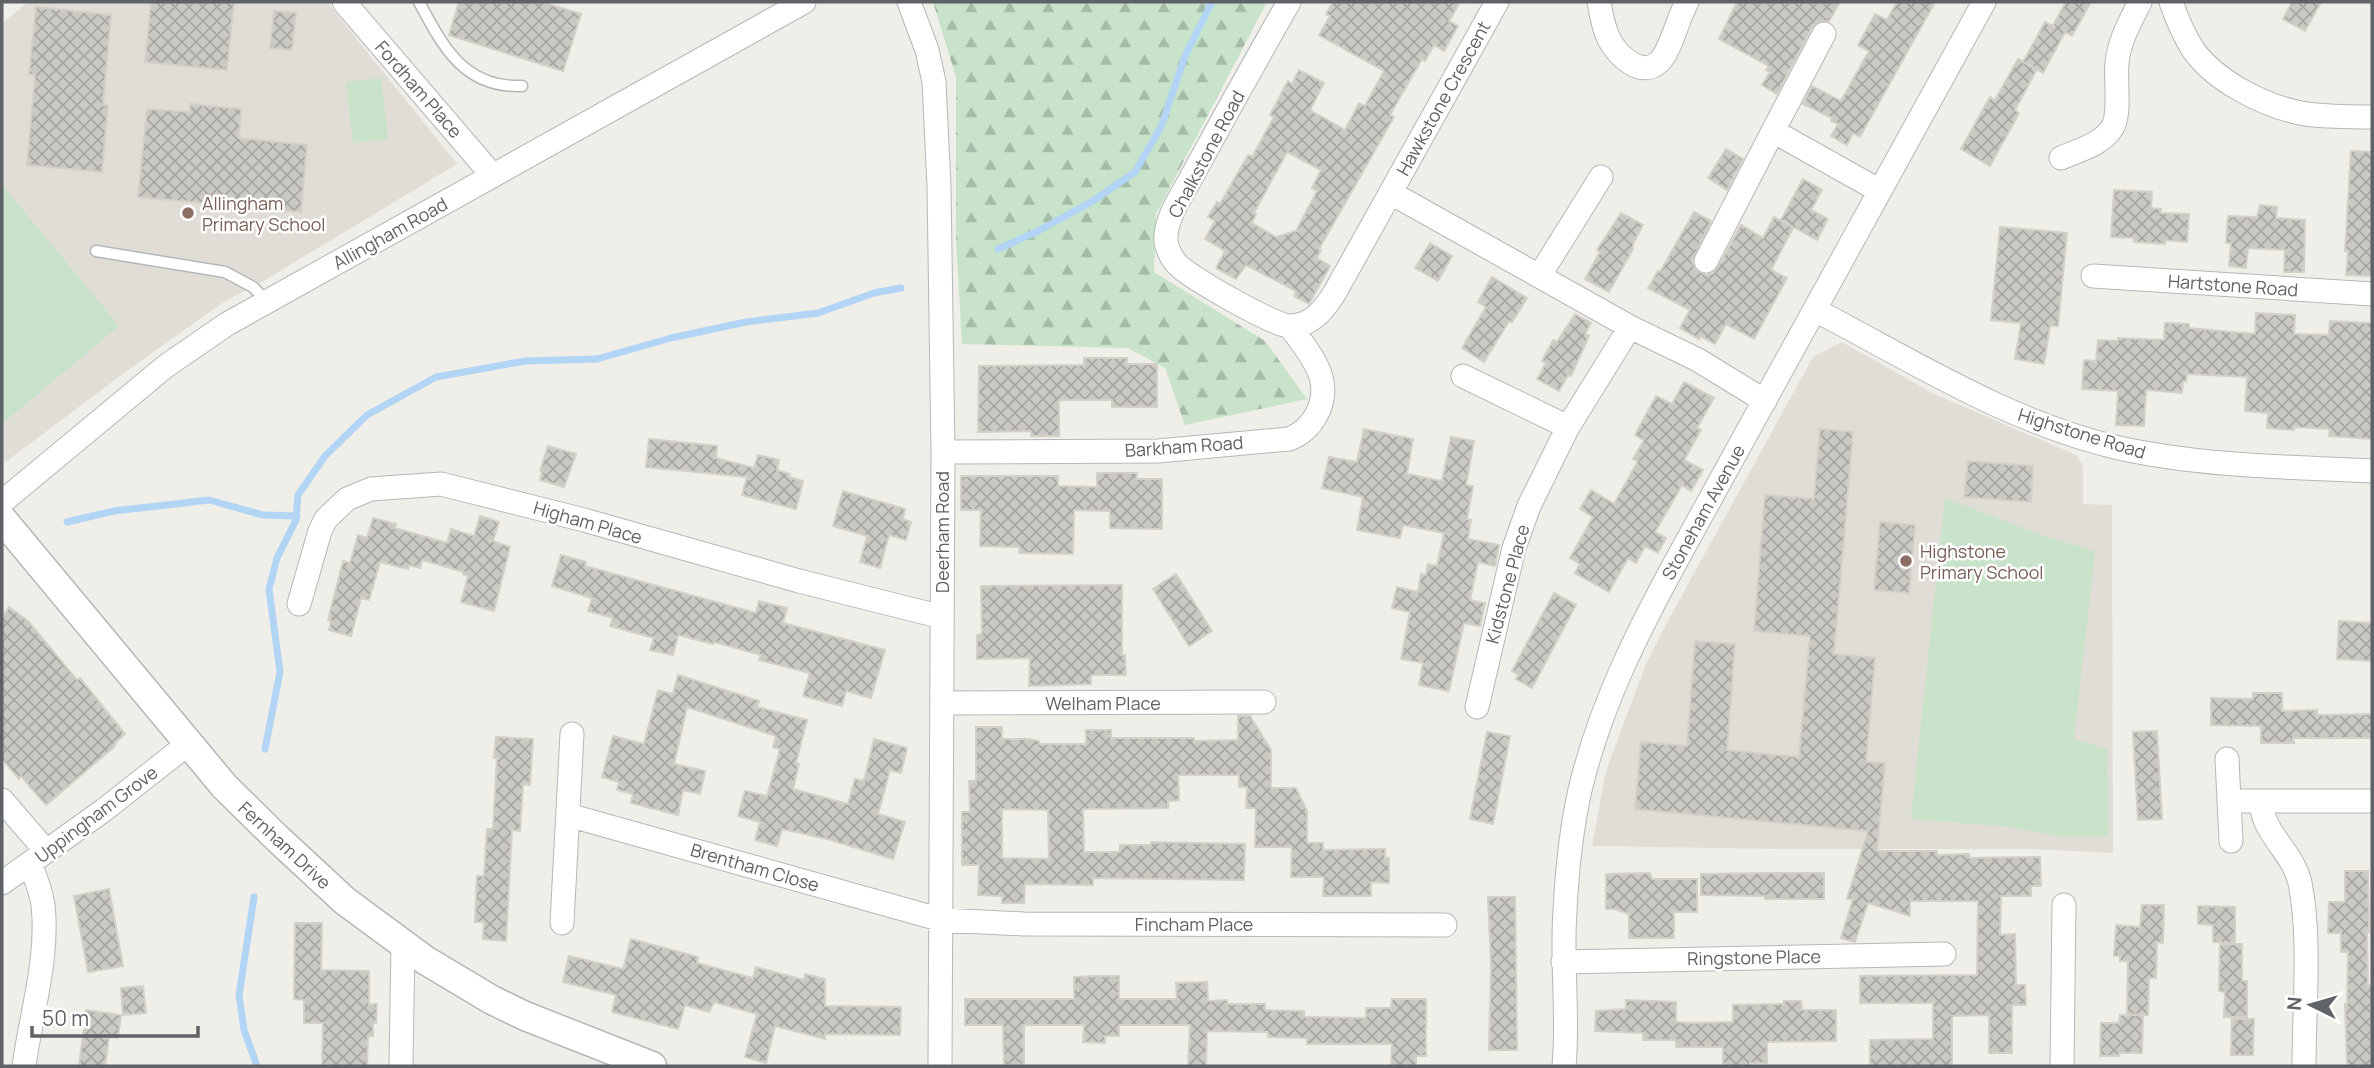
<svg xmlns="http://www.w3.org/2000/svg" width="2374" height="1068" font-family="Manrope,sans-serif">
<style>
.education{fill:#dfddd6}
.forest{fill:url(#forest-firs)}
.garden{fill:#c8e3c9}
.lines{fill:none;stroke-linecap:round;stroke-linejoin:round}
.stream{stroke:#b2d4f5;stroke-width:7}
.building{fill:url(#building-cross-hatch);stroke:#d3d0c7;stroke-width:2;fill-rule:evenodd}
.service-casing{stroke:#b4b7ba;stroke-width:13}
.minor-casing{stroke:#b4b7ba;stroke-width:25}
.tertiary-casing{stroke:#b4b7ba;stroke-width:31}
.service{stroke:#fff;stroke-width:10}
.minor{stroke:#fff;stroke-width:23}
.tertiary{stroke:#fff;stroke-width:28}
.education-dot{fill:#8d6e63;stroke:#fff;stroke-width:2.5}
.labels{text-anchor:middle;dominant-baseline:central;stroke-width:5;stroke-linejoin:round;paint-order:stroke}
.street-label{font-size:18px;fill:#5f6266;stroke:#fff}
.education-label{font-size:18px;fill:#785e54;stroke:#fff;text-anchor:start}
</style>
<defs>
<pattern id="forest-firs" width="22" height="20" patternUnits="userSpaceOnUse" patternTransform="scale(1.75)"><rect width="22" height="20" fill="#c8e3c9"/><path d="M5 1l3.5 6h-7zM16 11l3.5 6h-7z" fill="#a6bba7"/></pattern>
<pattern id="building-cross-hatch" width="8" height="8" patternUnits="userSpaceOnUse" patternTransform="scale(1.75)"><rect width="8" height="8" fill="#cbc9c4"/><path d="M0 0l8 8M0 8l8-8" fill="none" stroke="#a8a7a3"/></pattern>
</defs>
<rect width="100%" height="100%" fill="#efeee8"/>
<!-- education -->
<path class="education" d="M28,2H327L457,164L262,282L225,301L124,373L7,461L2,459V24Z
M1842,342L1934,394L2076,455L2083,466V504L2112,505L2113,853L2033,849H1785L1592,846L1606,771L1646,664L1670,617L1813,357Z"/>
<!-- forest -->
<path class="forest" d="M933,2H1267L1156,214L1154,272L1265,341L1307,399L1185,425L1165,368L1128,348L962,344L956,240V77Z"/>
<!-- garden -->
<path class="garden" d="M381,78L388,139L353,143L346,82Z
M2,185L119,326L2,424Z
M1945,498L2043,536L2095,551L2074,739L2107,749L2108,837L2057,836L2010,827L1911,819Z"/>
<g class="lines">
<!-- stream -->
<path class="stream" d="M998,249L1036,232L1093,201L1135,172L1161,127L1185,56L1212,2
M67,522L114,511L209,500L263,515L297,516
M265,749L280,672L269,589L277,558L296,520L298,495L325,456L367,415L436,377L525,361L597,359L671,338L746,322L818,313L874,293L901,288
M254,897L239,995L244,1030L257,1066"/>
</g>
<!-- building -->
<path class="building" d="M151,2H234L227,70L145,62Z
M459,2H542L581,14L563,71L449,35Z
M1333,2H1460L1449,21L1458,26L1444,51L1434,45L1425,61L1422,59L1390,115L1394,117L1319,249L1321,250L1317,258L1330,266L1309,304L1294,296L1296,291L1246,265L1236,279L1216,268L1225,251L1205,239L1215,221L1208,217L1217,202L1220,204L1248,155L1252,157L1274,117L1270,115L1288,81L1292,84L1299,70L1324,83L1310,110L1345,130L1359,103L1365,106L1384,71L1319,35L1330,16L1326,14ZM1287,152L1321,170L1312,188L1317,191L1296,231L1276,237L1252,223L1256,214L1254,213Z
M1737,2H1840L1829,21L1817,22L1812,27L1777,94L1762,85L1770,72L1766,70L1769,66L1719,39Z
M1897,2H1935L1860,137L1853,133L1847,145L1831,136L1838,124L1831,121L1832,118L1803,104L1812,86L1841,101L1869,51L1858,45L1875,14L1887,20Z
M2066,2H2091L2072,36L2065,32L2043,73L2023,62L2045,22L2055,27L2053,25Z
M2292,2H2321L2305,31L2283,19Z
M36,7L111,15L103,105H108L102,172L27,165L35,75L29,74Z
M274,11L296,13L292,50L270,48Z
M2018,59L2037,69L2015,110L2019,113L1990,166L1961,149L1990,97L1995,100Z
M190,104L241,109L239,138L307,145L301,212L138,197L147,109L190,112Z
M1726,149L1743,159L1727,190L1708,178Z
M2351,151L2372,152V276L2346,275L2348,251H2345Z
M1803,179L1822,190L1811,210L1828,219L1817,240L1781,220Z
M2114,190L2152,192L2151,208L2161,209L2160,213L2189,214L2187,242L2165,240V244L2134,242V238L2111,237Z
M2260,205L2277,207L2276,218L2305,220L2304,272H2284L2285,250L2248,248L2246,268L2229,266L2231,243H2226L2228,216L2257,217Z
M1694,212L1711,221L1692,261L1695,269L1706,275L1713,273L1718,267L1741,225L1763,238L1774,217L1793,228L1771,270L1787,278L1754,339L1726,324L1715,344L1700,336L1699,339L1680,328L1690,310L1648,288L1658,271L1660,272Z
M1621,213L1643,225L1633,244V249L1609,292L1585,279L1600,252L1597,250Z
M2000,227L2067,233L2058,326H2050L2044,364L2015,359L2021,323L1991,320Z
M1430,243L1452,256L1438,281L1415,268Z
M1492,277L1527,298L1512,322L1509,321L1484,362L1462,348L1486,307L1478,302Z
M2256,313L2295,315L2294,334L2329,335L2330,321L2372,323V439L2329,436L2330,429L2294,427V430L2267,428L2268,413L2245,411L2247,377L2187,374L2186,382L2183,381L2182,393L2146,390L2144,426L2116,425L2118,391L2082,389L2084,360L2096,361L2098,340L2118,341V338L2164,340L2165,323L2189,324V328L2255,334Z
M1575,314L1591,323L1585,334L1589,336L1571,376L1568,375L1559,391L1537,379L1546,363L1542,361L1553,340L1557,342Z
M1084,358H1127V364H1157V407H1112V400H1059V436H1031V431L978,432L979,366L1084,365Z
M1684,382L1714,398L1697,428L1701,430L1684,460L1703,470L1691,491L1682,485L1655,532L1666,538L1658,553L1645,546L1636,563L1628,558L1609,592L1575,573L1580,564L1570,558L1593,517L1580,509L1591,490L1614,504L1638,461L1633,459L1644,440L1635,435L1656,396L1672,404Z
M1364,429L1413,439L1407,474L1442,481L1451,437L1474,441L1466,485L1473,486L1467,519L1471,520L1468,539L1499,545L1495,566L1478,562L1470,600L1485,603L1480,626L1464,623L1449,691L1419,685L1423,663L1401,659L1410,612L1392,608L1397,587L1418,592L1421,574L1426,575L1428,564L1437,566L1444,533L1403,525L1400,538L1357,530L1363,497L1322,488L1329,457L1357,462Z
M1820,429L1853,432L1834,654L1875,658L1866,762L1885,763L1877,851H1937V855L1969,854L1970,858L2040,857L2041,886H2031V896H2001L2000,935L2015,934L2016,985H2025L2026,1005H2012V1053H1989V1015L1952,1016V1066H1870V1040L1933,1039V1003H1860V976L1977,975L1978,901H1910V916L1868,903L1855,942L1841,938L1853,899H1847L1868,831L1635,809L1641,742L1687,746L1695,641L1735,644L1727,750L1799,757L1810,636L1754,631L1765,495L1814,499Z
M649,439L717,446L716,458L754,468L758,455L779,460L777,470L790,474L789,477L803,481L796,509L742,495L747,477L646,467Z
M548,446L576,454L564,487L540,480L542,472L540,471Z
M1968,461L2033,466L2031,502L1964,497Z
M1097,473H1137L1136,479H1162V529L1110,528V511L1074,510L1073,554L1019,553L1020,547L980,546L981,510H961V476H1058V486L1097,487Z
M843,491L905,509L903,519L911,522L906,540L889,535L880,568L860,562L867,536L833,526Z
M480,516L499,522L493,541L510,547L494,611L461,602L468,576L463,574L464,572L422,560L420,568L409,565L408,569L380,562L369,600L361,598L351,636L329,630L331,621L328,620L343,561L350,563L358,535L367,538L373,518L396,524L395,528L447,543L451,529L474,536Z
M1880,522L1915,525L1909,593L1874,590Z
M561,555L586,562L585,566L756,613L759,601L787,608L783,623L885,650L871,698L846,691L842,706L803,696L810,673L759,660L761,655L714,642L713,644L678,635L673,655L650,650L654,638L610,626L613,618L588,611L592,598L552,586Z
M1176,574L1212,631L1189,646L1153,589Z
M1122,585V655H1125L1126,675H1091V684L1029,686L1030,658L977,659V635L982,634L981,586Z
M1554,593L1576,605L1532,688L1516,679L1519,675L1512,671Z
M9,607L28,621L77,680L80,678L125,734L114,744L115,746L46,805L21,776L19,779L2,759V618Z
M2339,621L2372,623V661L2337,659Z
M678,675L759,701L757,707L807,720L796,763L799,764L793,789L848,804L855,779L864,781L874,739L907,748L901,773L890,770L878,814L905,822L893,859L827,839L782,829L777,846L755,840L760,822L738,816L745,791L767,796L780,749L773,747L776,736L687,707L674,764L705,771L700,794L683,790L678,815L631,803L633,794L617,790L619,782L602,777L613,736L644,744L658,690L673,694Z
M2253,693H2282V711L2317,710V715L2372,714V738H2293L2294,743H2261V726L2211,725V698L2253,699Z
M1238,716H1250L1271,750V788H1296L1307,811V843H1323V850L1385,849V858H1389V883L1371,882V896H1323L1324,877H1291L1292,847H1255L1256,808H1246L1247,787H1239V775H1178L1179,800L1168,801V808L1083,809L1084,852H1120V845H1151V842L1245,844L1244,880L1093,878V885L1025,884L1024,903H1002V896L978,895L979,865H962V812H970L969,781H976V727H1002V739H1028L1039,741V744H1086V730H1111V738H1194V741L1238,740ZM1002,809L1048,810L1049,859L1002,858Z
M2157,731L2162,819L2138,820L2133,732Z
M1487,732L1510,736L1493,824L1470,819Z
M496,737L533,739L530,785L523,784L520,831L512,830L506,941L483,939L484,922H475L477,876H484L487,829H493L497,758H494Z
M2345,871H2368L2369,929V932H2367L2368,985H2372L2371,1066H2347L2345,1004H2347L2348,952H2341V933H2328L2329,902H2345Z
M1650,873L1652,879H1697V912H1674V938H1629V914L1615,909H1606V874Z
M1765,873H1824V899H1765V896L1701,895V874Z
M109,889L123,966L88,972L74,896Z
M1488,897H1515L1517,1050H1489L1491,964Z
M2142,905H2164L2163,943L2157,942L2156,978H2149L2148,1015L2127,1014L2128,961H2120V956H2114L2116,925L2140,927Z
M2198,906L2235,907V943L2213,942V925L2198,924Z
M295,923H322L321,970L369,971V1004H377L376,1023H373V1036H368L367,1066H322L323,1023H304V1000L294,999Z
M631,939L698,957L697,963L753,978L756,967L804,980L805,974L825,979V1006L901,1007L900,1035L825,1034V1039L775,1026L766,1063L745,1057L757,1014L714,1002L709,1012L685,1005L678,1029L612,1012L616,995L563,982L569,956L623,969Z
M2220,944H2242V981H2247V1017H2224L2225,992L2219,991Z
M1096,976H1119V999H1177L1176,983L1207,982L1208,1001L1227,1000V1004H1265V1010L1304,1011V1017L1366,1018V1008H1391L1392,999H1426V1056H1416V1066H1391L1392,1044H1307V1038L1268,1037V1032L1207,1031L1206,1066H1188L1190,1025H1119V1036H1105V1043L1083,1042L1084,1025H1024V1064L1004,1065L1003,1025H965V999H1074V977Z
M143,986L146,1013L123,1015L121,988Z
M1626,1000L1676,1002V1022L1694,1023L1733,1022V1005L1784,1004V1001H1801L1802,1010H1836V1041L1767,1042V1063H1750V1066H1723V1047H1676V1040H1643V1033L1595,1031L1596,1011L1626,1009Z
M86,1010L121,1015L118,1038L109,1037L105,1066H79Z
M2120,1015H2143L2142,1053H2119V1056H2100L2101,1023H2119Z
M2232,1019H2254L2253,1055H2231Z"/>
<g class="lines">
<defs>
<path id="service" d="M419,2C443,47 464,88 522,86
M96,251L225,272L253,287L266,301"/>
<path id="minor" d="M344,2L493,176
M909,2L927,50L934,82L939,186L943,452L940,1066
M1289,2C1256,60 1223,119 1191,178C1182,195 1167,216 1166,236C1165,246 1171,258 1178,265C1189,277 1273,325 1289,326C1311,326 1323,311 1334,294L1497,2
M1599,2C1601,14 1603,27 1609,39C1617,55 1642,80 1660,61C1671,49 1678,18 1687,2
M2171,2C2177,19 2184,36 2194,51C2216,81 2261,104 2296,112C2320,118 2348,116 2372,117
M1773,131L1824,34
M2061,158C2079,150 2101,145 2112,128C2121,115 2115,81 2117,63C2119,41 2130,22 2140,2
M1391,193L1630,327L1698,360L1765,401
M1706,261L1773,131L1880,191
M1540,275L1601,177
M2093,276L2372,294
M1815,310C1913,361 2010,423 2119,448C2201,466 2288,467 2372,471
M1463,376L1568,427
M943,452L1158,451L1289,439C1313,430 1328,403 1321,377C1316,359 1300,341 1290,326
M2,502L166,366L227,324L804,2
M299,604L320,531L326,519L347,499L371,489L441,484L584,520L799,581L942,617
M942,703L1264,702
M1477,707L1514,548L1529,506L1568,427L1630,327
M2227,759L2231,841
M2,800L46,851
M2230,801H2372
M2261,801C2262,834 2293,851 2300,883C2311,937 2304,1010 2304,1066
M568,815L942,920L1024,924L1445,925
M2,883L104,810L189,743
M562,923L572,734
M1563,962L1944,954
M24,1066C31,1014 49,958 43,905C41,890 35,877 30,863
M401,1066L403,944
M1564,1066C1569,1016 1561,962 1565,911C1567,870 1571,830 1580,790C1600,705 1639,629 1680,554L1984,2
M2062,1066L2064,905"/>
<path id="tertiary" d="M2,519L225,787L278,839L345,901L425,960L492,1000L525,1016L652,1066"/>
</defs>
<!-- service casing -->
<use href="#service" class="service-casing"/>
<!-- minor casing -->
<use href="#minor" class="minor-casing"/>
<!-- tertiary casing -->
<use href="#tertiary" class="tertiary-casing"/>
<!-- service -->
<use href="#service" class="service"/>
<!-- minor -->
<use href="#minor" class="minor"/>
<!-- tertiary -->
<use href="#tertiary" class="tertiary"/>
</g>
<!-- markers -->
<g class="education-dot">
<circle cx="188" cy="213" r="7"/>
<circle cx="1906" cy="561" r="7"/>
</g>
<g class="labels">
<!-- street labels -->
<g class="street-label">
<text transform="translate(419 89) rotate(49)">Fordham Place</text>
<text transform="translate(1443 98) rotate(-61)">Hawkstone Crescent</text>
<text transform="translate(1206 154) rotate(-62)">Chalkstone Road</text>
<text transform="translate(390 233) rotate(-29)">Allingham Road</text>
<text transform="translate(2233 285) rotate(4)">Hartstone Road</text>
<text transform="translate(2082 433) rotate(17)">Highstone Road</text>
<text transform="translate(1184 446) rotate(-4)">Barkham Road</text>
<text transform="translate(1703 512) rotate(-61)">Stoneham Avenue</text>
<text transform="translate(588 522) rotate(16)">Higham Place</text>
<text transform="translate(942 532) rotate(-90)">Deerham Road</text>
<text transform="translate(1507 584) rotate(-75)">Kidstone Place</text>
<text x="1103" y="703">Welham Place</text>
<text transform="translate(96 814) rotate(-37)">Uppingham Grove</text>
<text transform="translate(285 845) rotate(43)">Fernham Drive</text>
<text transform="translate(755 867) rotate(16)">Brentham Close</text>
<text x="1194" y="924">Fincham Place</text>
<text transform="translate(1754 957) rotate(-1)">Ringstone Place</text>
</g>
<!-- education labels -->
<g class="education-label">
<text x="202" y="203">Allingham<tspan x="202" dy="21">Primary School</tspan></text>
<text x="1920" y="551">Highstone<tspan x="1920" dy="21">Primary School</tspan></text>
</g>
</g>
<!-- border -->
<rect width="2374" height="1068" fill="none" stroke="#5f6266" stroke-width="7"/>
<!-- north arrow -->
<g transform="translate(2311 1005) rotate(275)" stroke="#ffffff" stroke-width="5" paint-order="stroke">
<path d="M0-5L12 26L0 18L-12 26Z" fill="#5f6266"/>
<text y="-10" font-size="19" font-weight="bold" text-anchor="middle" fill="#5f6266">N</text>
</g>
<!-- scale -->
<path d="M32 1026v10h166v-10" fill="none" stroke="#5f6266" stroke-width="3.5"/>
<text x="42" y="1026" font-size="21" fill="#5f6266" stroke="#ffffff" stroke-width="5" paint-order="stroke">50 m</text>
</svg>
